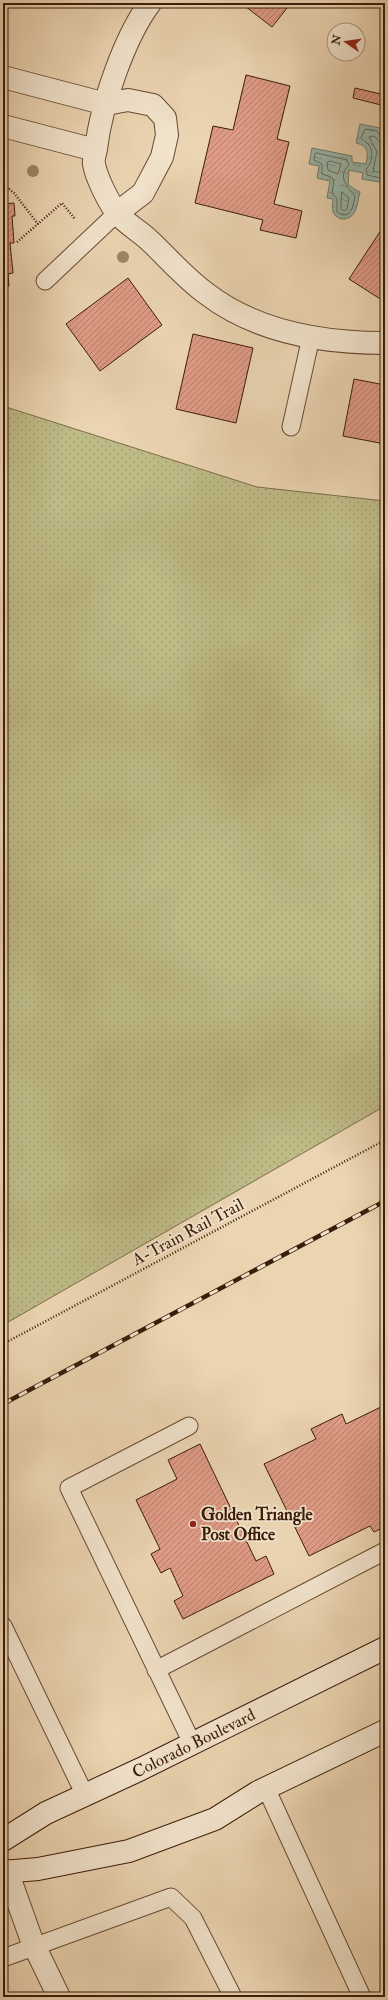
<svg xmlns="http://www.w3.org/2000/svg" width="388" height="2000" font-family="'IM FELL Double Pica',serif">
<style>
.grass{fill:url(#grass-dots);stroke:#7c6c48}
.water{fill:url(#water-ripples);stroke:#737a6b}
.lines{fill:none;stroke-linecap:round;stroke-linejoin:round}
.shore{stroke:#6a6a5b;stroke-width:1}
.building{fill:url(#building-hatch);stroke:#3b1c09}
.service-casing{stroke:#674a33;stroke-width:19}
.minor-casing{stroke:#674a33;stroke-width:24}
.secondary-casing{stroke:#3b1c09;stroke-width:24}
.path{stroke:#3b1c09;stroke-width:2.5;stroke-dasharray:1 2;stroke-linecap:butt}
.service{stroke:#f2e3cc;stroke-width:17}
.minor{stroke:#f2e3cc;stroke-width:22}
.secondary{stroke:#f2e3cc;stroke-width:22}
.rail-casing{stroke:#3b1c09;stroke-width:4.5}
.rail{stroke:#f2e3cc;stroke-width:3;stroke-dasharray:9;stroke-linecap:butt}
.tree{fill:#9c8566}
.poi-dot{fill:#8f2418;stroke:#f2e3cc;stroke-width:1.5}
.labels{text-anchor:middle;dominant-baseline:central;stroke-width:3.5;stroke-linejoin:round;paint-order:stroke}
.street-label{font-size:17px;fill:#3b1c09;stroke:#f2e3cc}
.poi-label{font-size:17px;font-weight:bold;fill:#3b1c09;stroke:#f2e3cc;text-anchor:start}
</style>
<defs>
<pattern id="grass-dots" width="8" height="8" patternUnits="userSpaceOnUse"><rect width="8" height="8" fill="#bebb87"/><path d="M2 2h.1M6 6h.1" fill="none" stroke="#a4a073" stroke-width="1.8" stroke-linecap="round"/></pattern>
<pattern id="water-ripples" width="26" height="14" patternUnits="userSpaceOnUse"><rect width="26" height="14" fill="#98b8ad"/><path d="M2 4q2-2 4 0t4 0M15 11q2-2 4 0t4 0" fill="none" stroke="#7d958b"/></pattern>
<pattern id="building-hatch" width="6" height="6" patternUnits="userSpaceOnUse"><rect width="6" height="6" fill="#df9b85"/><path d="M-1 1l2-2M0 6l6-6M5 7l2-2" fill="none" stroke="#b67e6b"/></pattern>
</defs>
<rect width="100%" height="100%" fill="#ebd4b1"/>
<filter id="stains"><feTurbulence type="fractalNoise" baseFrequency=".005" numOctaves="4"/><feColorMatrix values="0 0 0 0 .2 0 0 0 0 .09 0 0 0 0 .02 0 0 0 .5 -.17"/></filter>
<radialGradient id="worn" r=".72"><stop offset=".6" stop-color="#630" stop-opacity="0"/><stop offset="1" stop-color="#630" stop-opacity=".3"/></radialGradient>
<!-- grass -->
<path class="grass" d="M3,406L257,487L385,501V1106L3,1325Z"/>
<!-- water -->
<path class="water" d="M360,124L380,128L385,137V183L362,179L363,173L349,170L348,184L354,189L360,192C357,204 357,220 341,219C331,215 332,209 333,199L327,198L330,181L317,178L319,166L309,164L312,148L352,156V162L366,164C368,153 369,146 356,143Z"/>
<g class="lines">
<!-- shore -->
<path class="shore" d="M385,138L381,137L377,131L365,129L361,138C363,141 367,142 369,145C374,152 372,164 366,169L367,175L385,179
M385,143L379,141L374,136L369,137L377,152L373,171L385,174
M317,153L347,160L349,165C337,176 347,187 355,196C353,205 353,215 342,215L337,212V199L332,193L334,180L331,177L322,174V164L314,160L315,154Z
M330,161L341,164L338,174L328,170L327,163Z
M342,192L349,198L347,209L344,211L341,209Z"/>
</g>
<!-- building -->
<path class="building" d="M241,3H291L272,27Z
M246,75L290,86L277,139L289,142L274,204L302,211L296,238L260,230L263,220L195,203L213,126L233,130Z
M355,88L385,95V106L353,98Z
M14,203L15,216H12L14,243H10L13,273L8,274L9,286L3,287V204Z
M385,224V302L349,279Z
M128,278L162,325L100,371L66,324Z
M193,334L253,348L236,423L176,409Z
M354,379L385,385V444L343,436Z
M385,1405V1527L374,1532L370,1526L309,1556L264,1464L316,1439L311,1429L342,1414L346,1424Z
M200,1444L256,1561L266,1556L274,1574L183,1619L174,1601L183,1596L170,1568L161,1573L151,1554L160,1549L136,1500L177,1479L168,1460Z"/>
<g class="lines">
<defs>
<path id="service" d="M45,281L117,213
M291,427L311,337
M189,1426L69,1488L192,1743
M3,1626L85,1795
M156,1670L385,1551
M266,1788L362,1997
M3,1958L171,1897L193,1918L233,1997"/>
<path id="minor" d="M150,3C124,38 101,106 96,149C95,154 93,160 94,164C96,177 109,203 117,213C126,224 140,231 150,241C169,259 186,279 207,294C258,333 323,343 385,343
M3,77L106,104L128,100L153,105L165,118L167,135L162,157L152,176L143,193L117,213
M3,126L95,150
M7,1871L32,1941L59,1997"/>
<g id="secondary">
<path id="s1" d="M3,1840L46,1813L141,1769L385,1648"/>
<path d="M3,1872L38,1869L129,1851L215,1819L258,1792L385,1731"/>
</g>
</defs>
<!-- service casing -->
<use href="#service" class="service-casing"/>
<!-- minor casing -->
<use href="#minor" class="minor-casing"/>
<!-- secondary casing -->
<use href="#secondary" class="secondary-casing"/>
<!-- path -->
<path class="path" d="M3,190L9,189L14,193L38,224
M17,242L62,203L75,219
M3,1344L385,1140"/>
<!-- service -->
<use href="#service" class="service"/>
<!-- minor -->
<use href="#minor" class="minor"/>
<!-- secondary -->
<use href="#secondary" class="secondary"/>
<defs>
<path id="rail" d="M3,1404L385,1201"/>
</defs>
<!-- rail casing -->
<use href="#rail" class="rail-casing"/>
<!-- rail -->
<use href="#rail" class="rail"/>
</g>
<!-- trees -->
<g class="tree">
<circle cx="33" cy="171" r="6"/>
<circle cx="123" cy="257" r="6"/>
</g>
<!-- markers -->
<circle class="poi-dot" cx="193" cy="1524" r="4"/>
<g class="labels">
<!-- street labels -->
<g class="street-label">
<text transform="translate(188 1232) rotate(-28)">A-Train Rail Trail</text>
<text stroke="none"><textPath href="#s1" startOffset="214">Colorado Boulevard</textPath></text>
</g>
<!-- poi labels -->
<g class="poi-label">
<text x="201" y="1514">Golden Triangle<tspan x="201" dy="20">Post Office</tspan></text>
</g>
</g>
<!-- margin -->
<rect width="388" height="2000" fill="none" stroke="#ebd4b1" stroke-width="16"/>
<rect x="4" y="4" width="380" height="1992" fill="none" stroke="#3b1c09" stroke-width="2"/>
<rect x="8" y="8" width="372" height="1984" fill="none" stroke="#3b1c09"/>
<!-- north arrow -->
<g transform="translate(346 42) rotate(283)"><circle r="19" fill="#f2e3cc" stroke="#a9937e"/>
<path d="M0-3L7 15L0 10L-7 15Z" fill="#8f2418"/>
<text y="-6" font-size="11" font-weight="bold" text-anchor="middle" fill="#3b1c09">N</text>
</g>
<rect width="100%" height="100%" filter="url(#stains)"/>
<rect width="100%" height="100%" fill="url(#worn)"/>
</svg>
